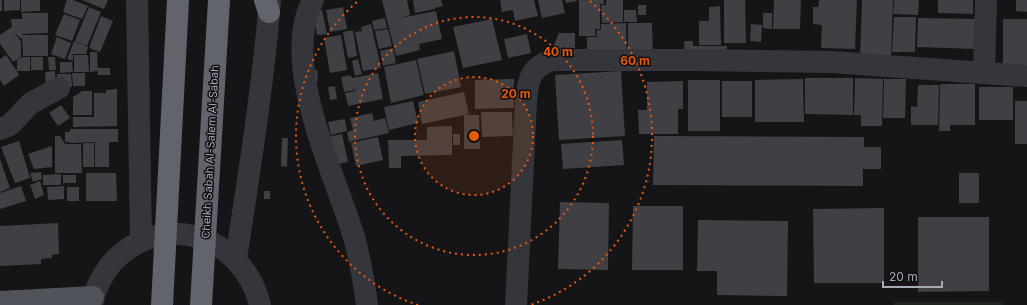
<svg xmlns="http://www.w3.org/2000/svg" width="1027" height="305" font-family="Inter,sans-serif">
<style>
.green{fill:#1d251e}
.building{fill:#3f3f44}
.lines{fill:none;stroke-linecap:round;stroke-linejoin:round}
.minor{stroke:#35363c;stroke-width:22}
.major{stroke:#51535b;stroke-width:22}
.highway{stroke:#61646d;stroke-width:22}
.highway-bridge{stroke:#61646d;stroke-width:22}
.ring{fill:none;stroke:#e8590c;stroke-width:2;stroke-dasharray:2 4}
.labels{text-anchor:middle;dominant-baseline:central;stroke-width:3;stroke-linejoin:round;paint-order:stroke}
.street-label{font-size:11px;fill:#a6aab7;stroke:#101012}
.centre{fill:#e8590c;stroke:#101012;stroke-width:2}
.ring-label{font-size:12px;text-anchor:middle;font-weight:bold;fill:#e8590c;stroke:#101012;stroke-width:3;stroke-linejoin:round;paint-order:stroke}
</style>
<rect width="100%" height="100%" fill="#151517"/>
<!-- green -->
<path class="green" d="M894,302H1003V305H894Z"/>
<!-- building -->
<path class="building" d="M0,0H2V11H0Z
M4,0H20V10L4,11Z
M21,0H40V11L21,12Z
M67,0H73L88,6L82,19L63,12Z
M82,0H108L104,9Z
M382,0H407L410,15L400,18L436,11L442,39L419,44L420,50L396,56Z
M413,0H433L435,9L415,13Z
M433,0H441L443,6L435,8Z
M500,0H534L538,16L515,21L513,10L502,12Z
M538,0H562L565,13L542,18Z
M565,0H577V1L566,3Z
M579,0H604V4H600V29H595L596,36H579Z
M606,0H623V22L602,23L601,5H606Z
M724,0H745L746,43H724Z
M774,0H801L800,29H773Z
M819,0H857L855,49L821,48L822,25L813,24V7H818Z
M862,0H893L891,60L860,59Z
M894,0H919L918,15L893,14Z
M938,0H973V14L938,13Z
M1016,0H1027V12L1016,11Z
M638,5H646V15H638Z
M720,6L721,45H699V21H709V7Z
M89,7L101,12L87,46L75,41Z
M343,7L347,29L330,32L326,10Z
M322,10L327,34L317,35L313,12Z
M624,10H636L637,22H624Z
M22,13H48V33L22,34V38H20L14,32L21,42V57L13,62L0,44V35L12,27L11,19H22Z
M763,13H772V29L763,28Z
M64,14L80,20L72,41L55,35Z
M101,16L113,21L100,52L89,48Z
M894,17H916L915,52H892Z
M385,18L387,28L374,30L372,21Z
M918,18L977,19L976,49L917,47Z
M492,19L502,60L463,68L453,27Z
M1003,19H1027V69H1003Z
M626,23L627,59H587V37H597V30H601V24Z
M628,23H652L653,59H628Z
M371,24L381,68L363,71L355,32L362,31L361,27Z
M751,24L762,25L761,42L750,41Z
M388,29L392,46L379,49L375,31Z
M353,30L357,56L348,58L343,32Z
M559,33H575V48L552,49Z
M527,34L531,53L508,58L504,39Z
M22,35H48V56H23Z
M341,35L347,70L330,73L324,38Z
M57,37L71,43L65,59L51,54Z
M74,41L88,47L86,54H73V61L67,59Z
M684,41H693V46H727V58H685Z
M393,48L396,63L383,66L380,51Z
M454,51L461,87L425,94L417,59Z
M90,52H97L98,71L90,72Z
M6,55L17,71V60L22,57H30V71H17L19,75L4,86L0,80V59Z
M74,55H88L89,72H74Z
M31,57H43V70H31Z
M48,57H55L56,70H49Z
M358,59L362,74L355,76L352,61Z
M416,60L424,95L391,103L384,67Z
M60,62H72L73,72L60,73Z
M98,68H110V75H98Z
M317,70L318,81H308V71Z
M55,71L56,88H46L45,72Z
M621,71L625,136L559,140L555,75Z
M72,73H85V86H73Z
M378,73L383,99L348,106L345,93L355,91L354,86V90L344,92L341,77L351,75L352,78Z
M57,74H71L72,87H57Z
M805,78H853V115L805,114Z
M855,78L883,79L882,126H861V115H854Z
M514,79V108L475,109V80Z
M803,79L804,122H755V80Z
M884,79H906L905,118H883Z
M688,80H720V131H688Z
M683,81V109H678V134H639L638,110H647V82Z
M722,81H752V117H722Z
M940,84H975V125H950V131H939Z
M918,85H939L938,125H911V106L917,107Z
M335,86L337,99L330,100L328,87Z
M979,87H1013V120H979Z
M117,89V126L73,127V117H94V93H106V90Z
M82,91H92V115H73V97Z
M464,92L469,114L422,124L418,102Z
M413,101L418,123L389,130L384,107Z
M1015,101H1027V144H1015Z
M61,105L70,118L58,126L49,113Z
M481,112H512L513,136L482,137Z
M372,113L374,121L385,118L389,133L349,142L347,132L353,130L350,118Z
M464,115H479L480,149H464Z
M345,119L347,131L331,135L328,122Z
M452,126V155L401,156V168H389L388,140H427V127Z
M70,129H118V142H109V167H95V142L70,143Z
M65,132H70V142H65Z
M342,134L348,162L334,165L328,137Z
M453,134H460V145H453Z
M55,136H60L65,144H81L82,173H55Z
M654,136L864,137V147H881V169H863V186L653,185Z
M378,137L383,160L356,166L351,143Z
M282,138H288L287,167L281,166Z
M622,140L624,165L563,169L561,144Z
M19,141L30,178L15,183L1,147Z
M83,143H94V167H83Z
M52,146V167L34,169L28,154Z
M0,159L10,188L0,192Z
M41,172L42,179L33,182L30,173Z
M86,173H116L117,201H86Z
M959,173H979V203H959Z
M61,174V185H43V175Z
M63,175H76V183H63Z
M40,181L44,195L35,199L30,185Z
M21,186L26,201L0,209V193Z
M64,186V199L48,200L47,187Z
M67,187H79V201H67Z
M264,191H270V199H264Z
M560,202L609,203L608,270L558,269Z
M633,206H683V270H632Z
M884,208V283H814L813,209Z
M918,217H989V291L918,292Z
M698,220L788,221L787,296L717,295V271H697Z
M58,223L59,254L52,255V258L41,259V264L0,266V226Z"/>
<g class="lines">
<!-- minor -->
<path class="minor" d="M137,0L141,241
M313,0C279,62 335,174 354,237C360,259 364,282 367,305
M984,72L986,0
M0,129L10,125L31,103L59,88
M236,259C249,173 263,87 270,0
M92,305C94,290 102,276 111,264C161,208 243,235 260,305
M516,305L526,102C528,81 529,68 552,60H691L832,62L1027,76"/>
<!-- major -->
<path class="major" d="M0,302L93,297"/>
<!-- highway -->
<path class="highway" d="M265,0L269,12"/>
<!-- highway-bridge -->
<path class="highway-bridge" d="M162,305L178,0
M201,305L219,0"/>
</g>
<!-- distance rings -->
<circle cx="474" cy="136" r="59" fill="#e8590c" fill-opacity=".12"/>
<g class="ring">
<circle cx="474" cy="136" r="59"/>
<circle cx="474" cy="136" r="119"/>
<path d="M418 305A178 178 0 0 1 358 1M590 1A178 178 0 0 1 530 305"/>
</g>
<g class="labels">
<!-- street labels -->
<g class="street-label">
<text transform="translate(210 152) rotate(-87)">Cheikh Sabah Al-Salem Al-Sabah</text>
</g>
</g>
<circle cx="474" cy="136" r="6" class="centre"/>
<g class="ring-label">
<text x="558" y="56">40 m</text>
<text x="635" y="65">60 m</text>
<text x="516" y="98">20 m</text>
</g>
<!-- scale -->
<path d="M883 281v6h59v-6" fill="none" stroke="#a6aab7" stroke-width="2"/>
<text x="889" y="281" font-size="12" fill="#a6aab7" stroke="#101012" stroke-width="3" paint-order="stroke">20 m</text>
</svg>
